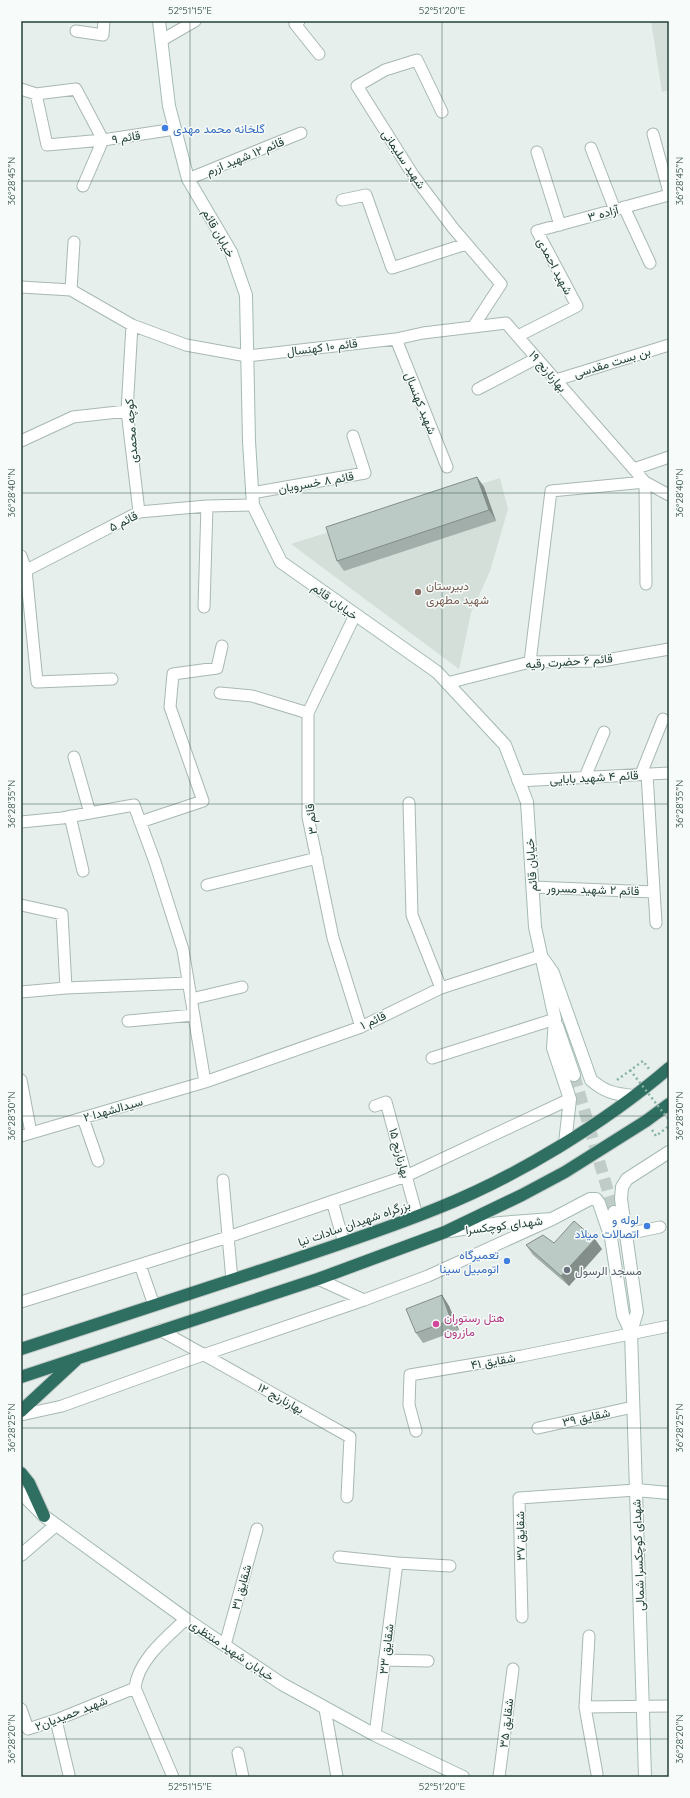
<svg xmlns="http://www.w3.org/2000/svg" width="690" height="1798" font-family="Quicksand,Vazirmatn,sans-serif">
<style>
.built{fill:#d4dfda}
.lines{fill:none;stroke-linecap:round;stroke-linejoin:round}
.secondary-tunnel{stroke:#bfccc8;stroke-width:12;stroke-dasharray:12 6;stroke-linecap:butt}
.street-casing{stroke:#a8b8b2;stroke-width:13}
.secondary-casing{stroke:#a4bbb3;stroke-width:14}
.highway-casing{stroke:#c2cac8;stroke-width:14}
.path{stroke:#86b3a5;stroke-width:2.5;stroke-dasharray:2 3;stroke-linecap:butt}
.street{stroke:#fff;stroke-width:11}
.secondary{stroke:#fff;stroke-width:12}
.highway{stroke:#2f6f62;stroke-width:12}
.path-bridge{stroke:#86b3a5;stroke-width:2.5;stroke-dasharray:2 3;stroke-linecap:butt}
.wall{fill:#a1aea9}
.shaded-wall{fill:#838d89}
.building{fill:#bbcac4;stroke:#838d89}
.ticks{fill:none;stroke:#24423a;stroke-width:1;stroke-opacity:0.45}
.shop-dot{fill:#3f7fe0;stroke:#f7fbf9;stroke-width:1.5}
.education-dot{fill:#8d6e63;stroke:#f7fbf9;stroke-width:1.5}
.worship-dot{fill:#6b7280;stroke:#f7fbf9;stroke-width:1.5}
.hotel-dot{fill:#d1479c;stroke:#f7fbf9;stroke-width:1.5}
.labels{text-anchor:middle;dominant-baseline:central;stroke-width:3;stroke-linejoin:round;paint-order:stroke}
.shop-label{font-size:12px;fill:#366cbe;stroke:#f7fbf9;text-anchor:end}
.street-label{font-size:12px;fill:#24423a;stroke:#f7fbf9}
.education-label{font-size:12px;fill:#785e54;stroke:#f7fbf9;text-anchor:start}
.worship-label{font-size:12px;fill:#5b616d;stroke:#f7fbf9;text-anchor:start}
.hotel-label{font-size:12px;fill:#b23c85;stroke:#f7fbf9;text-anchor:start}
.neatline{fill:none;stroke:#24423a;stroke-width:1.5}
.ticks-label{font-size:10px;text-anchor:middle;fill:#24423a}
</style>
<rect width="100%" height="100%" fill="#e6efeb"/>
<!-- built -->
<path class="built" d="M651,21H669V90L662,92Z
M500,478L508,509L490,571L471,613L459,669L291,544Z"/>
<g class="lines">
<!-- secondary-tunnel -->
<path class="secondary-tunnel" d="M574,1075L614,1212"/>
<defs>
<path id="street" d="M299,21L295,24L319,54
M76,31L103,35L104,21
M162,40L195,21
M21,89L36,94L76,89L103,140L47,145L36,94
M442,112L417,60L385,70L357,86L413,175L453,228L501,284L473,327
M653,134L669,192
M591,148L615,210
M537,152L560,225
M188,179L301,133
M83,186L103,140L175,129
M342,200L366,195L392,268L466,244
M624,207L650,263
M21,287L71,290L132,325L186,345L247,356L396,339L423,333L506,323L645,482L669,495
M71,290L74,242
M132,325L127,411L139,512
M518,336L577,306L537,231L669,195
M396,339L447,467
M556,380L669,345
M478,389L537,358
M21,441L73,417L127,411
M634,469L669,457
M252,493L365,473L353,436
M21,556L26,570L37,682L112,679
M21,573L139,512L207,506L253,505
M204,607L207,506
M355,615L308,713V817L333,938L361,1027
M530,662L551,491L645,482L646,584
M447,683L530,662L601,661L669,649
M220,693L252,696L308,713
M74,757L90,813
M641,774L663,719
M647,774L656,923
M585,777L604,732
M518,781L669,773
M409,803L412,915L441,988
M70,816L83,871
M21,822L62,818L134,805L155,862L183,950L205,1082
M140,822L203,801L170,707L173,674L217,668L222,646
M207,885L317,858
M533,887L654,892
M21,905L62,914L66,988
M21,992L66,988L188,983
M191,999L242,987
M128,1021L194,1015
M432,1058L555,1019
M21,1080L31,1133
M375,1106L386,1102L417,1216
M83,1118L98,1161
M21,1136L205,1082L361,1027L441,988L540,956
M223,1180L232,1280
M332,1201L344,1243
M627,1234L660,1227
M140,1265L154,1305
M318,1279L364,1300
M21,1302L228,1237L406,1176L570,1099
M160,1330L350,1437L347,1497
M21,1415L62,1406L203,1355L364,1300L428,1276L551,1220
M538,1428L633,1407
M416,1431L409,1405L410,1375L522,1356L669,1326
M339,1557L397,1563L450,1566
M522,1617L519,1498L636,1490
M589,1636L585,1707L669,1706
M225,1645L257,1529
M384,1660L428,1661
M585,1707L597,1774
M21,1709L28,1729L56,1720L135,1688
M325,1709L337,1777
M56,1720L69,1775
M375,1735L397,1563
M238,1753L243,1777
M173,1777L135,1688C138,1660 166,1638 186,1619
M499,1777L513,1669"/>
<path id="secondary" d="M159,21L169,106L188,179L231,252L246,295L249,441L253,505L281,562L437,672L505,745L527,802L535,927L555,1019L553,1048L570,1099L565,1143
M544,960L553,973L591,1080C606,1093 616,1094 634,1096
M557,1026L574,1075
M450,1231L500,1223L552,1219L590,1199H596L599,1203L611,1238L623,1315L631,1332
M612,1234L614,1212
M636,1490L669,1493
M21,1493L44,1516L186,1619L282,1684L375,1735L463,1777
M21,1555L56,1525
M645,1777L631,1332L637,1312L621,1199L622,1187L627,1179L669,1152"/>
<path id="highway" d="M21,1349C100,1323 179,1297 259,1271C319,1251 379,1232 438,1208C516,1177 605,1123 669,1068
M21,1377L318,1279L445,1232L522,1195L565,1172L646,1121L669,1104
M21,1411L76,1360
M21,1473L29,1483L44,1516"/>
</defs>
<!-- street casing -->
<use href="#street" class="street-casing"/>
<!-- secondary casing -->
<use href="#secondary" class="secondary-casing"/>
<!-- highway casing -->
<use href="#highway" class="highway-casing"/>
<!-- path -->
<path class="path" d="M617,1080L643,1061L649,1069
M652,1130L656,1136L669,1126"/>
<!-- street -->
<use href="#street" class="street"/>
<!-- secondary -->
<use href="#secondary" class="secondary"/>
<!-- highway -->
<use href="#highway" class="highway"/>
<!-- path-bridge -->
<path class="path-bridge" d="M630,1070L669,1120"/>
</g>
<!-- wall -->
<path class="wall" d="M477,477L484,487L496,521L344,571L337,561Z
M554,1243L602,1249L569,1286L533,1255L526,1245Z
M442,1295L449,1306L459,1330L423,1343L416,1333Z"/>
<!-- shaded-wall -->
<path class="shaded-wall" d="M477,477L484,487L496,521L489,510Z
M595,1239L602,1249L569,1286L561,1276Z
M442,1295L449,1306L459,1330L451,1320Z"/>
<!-- building -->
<path class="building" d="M477,477L489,510L337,561L326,527Z
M574,1221L595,1239L561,1276L526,1245L543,1235L554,1243Z
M442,1295L451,1320L416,1333L406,1309Z"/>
<!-- ticks -->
<path class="ticks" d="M190,21V1777M442,21V1777M21,181H669M21,493H669M21,804H669M21,1116H669M21,1428H669M21,1739H669"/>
<!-- markers -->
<g class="shop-dot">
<circle cx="165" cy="128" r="4"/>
<circle cx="647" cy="1226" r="4"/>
<circle cx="507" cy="1261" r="4"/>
</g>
<circle class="education-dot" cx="418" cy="592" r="4"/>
<circle class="worship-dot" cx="567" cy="1270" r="4"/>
<circle class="hotel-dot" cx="436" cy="1324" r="4"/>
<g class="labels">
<!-- shop labels -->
<g class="shop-label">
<text x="173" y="128" text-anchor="start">گلخانه محمد مهدی</text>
<text x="639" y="1219">لوله و<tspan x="639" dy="14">اتصالات میلاد</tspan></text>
<text x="499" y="1254">تعمیرگاه<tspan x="499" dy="14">اتومبیل سینا</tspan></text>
</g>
<!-- street labels -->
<g class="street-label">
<text transform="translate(126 137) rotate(-9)">قائم ۹</text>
<text transform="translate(245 156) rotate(-22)">قائم ۱۲ شهید ازرم</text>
<text transform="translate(404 159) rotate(56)">شهید سلیمانی</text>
<text transform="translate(603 213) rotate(-15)">آزاده ۳</text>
<text transform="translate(219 233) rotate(61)">خیابان قائم</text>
<text transform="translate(555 266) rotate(62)">شهید احمدی</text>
<text transform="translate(322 347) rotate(-7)">قائم ۱۰ کهنسال</text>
<text transform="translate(612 362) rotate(-17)">بن بست مقدسی</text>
<text transform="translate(548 371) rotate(49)">بهارنارنج ۱۹</text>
<text transform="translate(421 403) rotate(68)">شهید کهنسال</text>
<text transform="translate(131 431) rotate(-94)">کوچه محمدی</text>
<text transform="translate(316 482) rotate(-10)">قائم ۸ خسرویان</text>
<text transform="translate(123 521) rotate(-26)">قائم ۵</text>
<text transform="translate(335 601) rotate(36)">خیابان قائم</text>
<text transform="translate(569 661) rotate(-4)">قائم ۶ حضرت رقیه</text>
<text transform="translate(594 777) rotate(-3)">قائم ۴ شهید بابایی</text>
<text transform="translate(311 819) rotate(-97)">قائم ۳</text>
<text transform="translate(531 865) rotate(-94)">خیابان قائم</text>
<text transform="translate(593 889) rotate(2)">قائم ۲ شهید مسرور</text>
<text transform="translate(373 1020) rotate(-25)">قائم ۱</text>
<text transform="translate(113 1109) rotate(-16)">سیدالشهدا ۲</text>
<text transform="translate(400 1153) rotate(75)">بهارنارنج ۱۵</text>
<text transform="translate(354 1223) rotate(-19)">بزرگراه شهیدان سادات نیا</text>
<text transform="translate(504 1225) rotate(-7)">شهدای کوچکسرا</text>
<text transform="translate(493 1361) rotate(-10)">شقایق ۴۱</text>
<text transform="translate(281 1398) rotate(29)">بهارنارنج ۱۲</text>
<text transform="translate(586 1417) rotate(-12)">شقایق ۳۹</text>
<text transform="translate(520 1536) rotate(-91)">شقایق ۳۷</text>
<text transform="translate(638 1555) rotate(-92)">شهدای کوچکسرا شمالی</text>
<text transform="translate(241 1587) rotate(-75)">شقایق ۳۱</text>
<text transform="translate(386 1649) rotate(-83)">شقایق ۳۳</text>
<text transform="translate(232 1650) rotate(34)">خیابان شهید منتظری</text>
<text transform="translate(71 1713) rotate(-21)">شهید حمیدیان۲</text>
<text transform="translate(506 1723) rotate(-83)">شقایق ۳۵</text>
</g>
<!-- education labels -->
<g class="education-label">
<text x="426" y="585">دبیرستان<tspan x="426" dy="14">شهید مطهری</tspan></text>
</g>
<!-- worship labels -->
<g class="worship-label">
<text x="575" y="1270">مسجد الرسول</text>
</g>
<!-- hotel labels -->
<g class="hotel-label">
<text x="444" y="1317">هتل رستوران<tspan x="444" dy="14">مازرون</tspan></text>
</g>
</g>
<!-- border -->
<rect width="690" height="1798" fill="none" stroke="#f7fbf9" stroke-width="44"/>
<rect x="22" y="22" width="646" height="1754" class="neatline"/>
<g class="ticks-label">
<text x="190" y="14">52°51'15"E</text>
<text x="442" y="14">52°51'20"E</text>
<text transform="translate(11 181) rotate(-90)" y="4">36°28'45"N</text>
<text transform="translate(679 181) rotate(-90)" y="4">36°28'45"N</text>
<text transform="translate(11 493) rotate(-90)" y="4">36°28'40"N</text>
<text transform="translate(679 493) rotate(-90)" y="4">36°28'40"N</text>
<text transform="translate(11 804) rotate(-90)" y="4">36°28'35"N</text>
<text transform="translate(679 804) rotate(-90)" y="4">36°28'35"N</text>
<text transform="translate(11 1116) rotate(-90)" y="4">36°28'30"N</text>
<text transform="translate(679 1116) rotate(-90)" y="4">36°28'30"N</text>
<text transform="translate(11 1428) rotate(-90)" y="4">36°28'25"N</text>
<text transform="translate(679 1428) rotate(-90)" y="4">36°28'25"N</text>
<text transform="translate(11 1739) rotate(-90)" y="4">36°28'20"N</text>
<text transform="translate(679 1739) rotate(-90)" y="4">36°28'20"N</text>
<text x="190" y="1790">52°51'15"E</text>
<text x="442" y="1790">52°51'20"E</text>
</g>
</svg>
